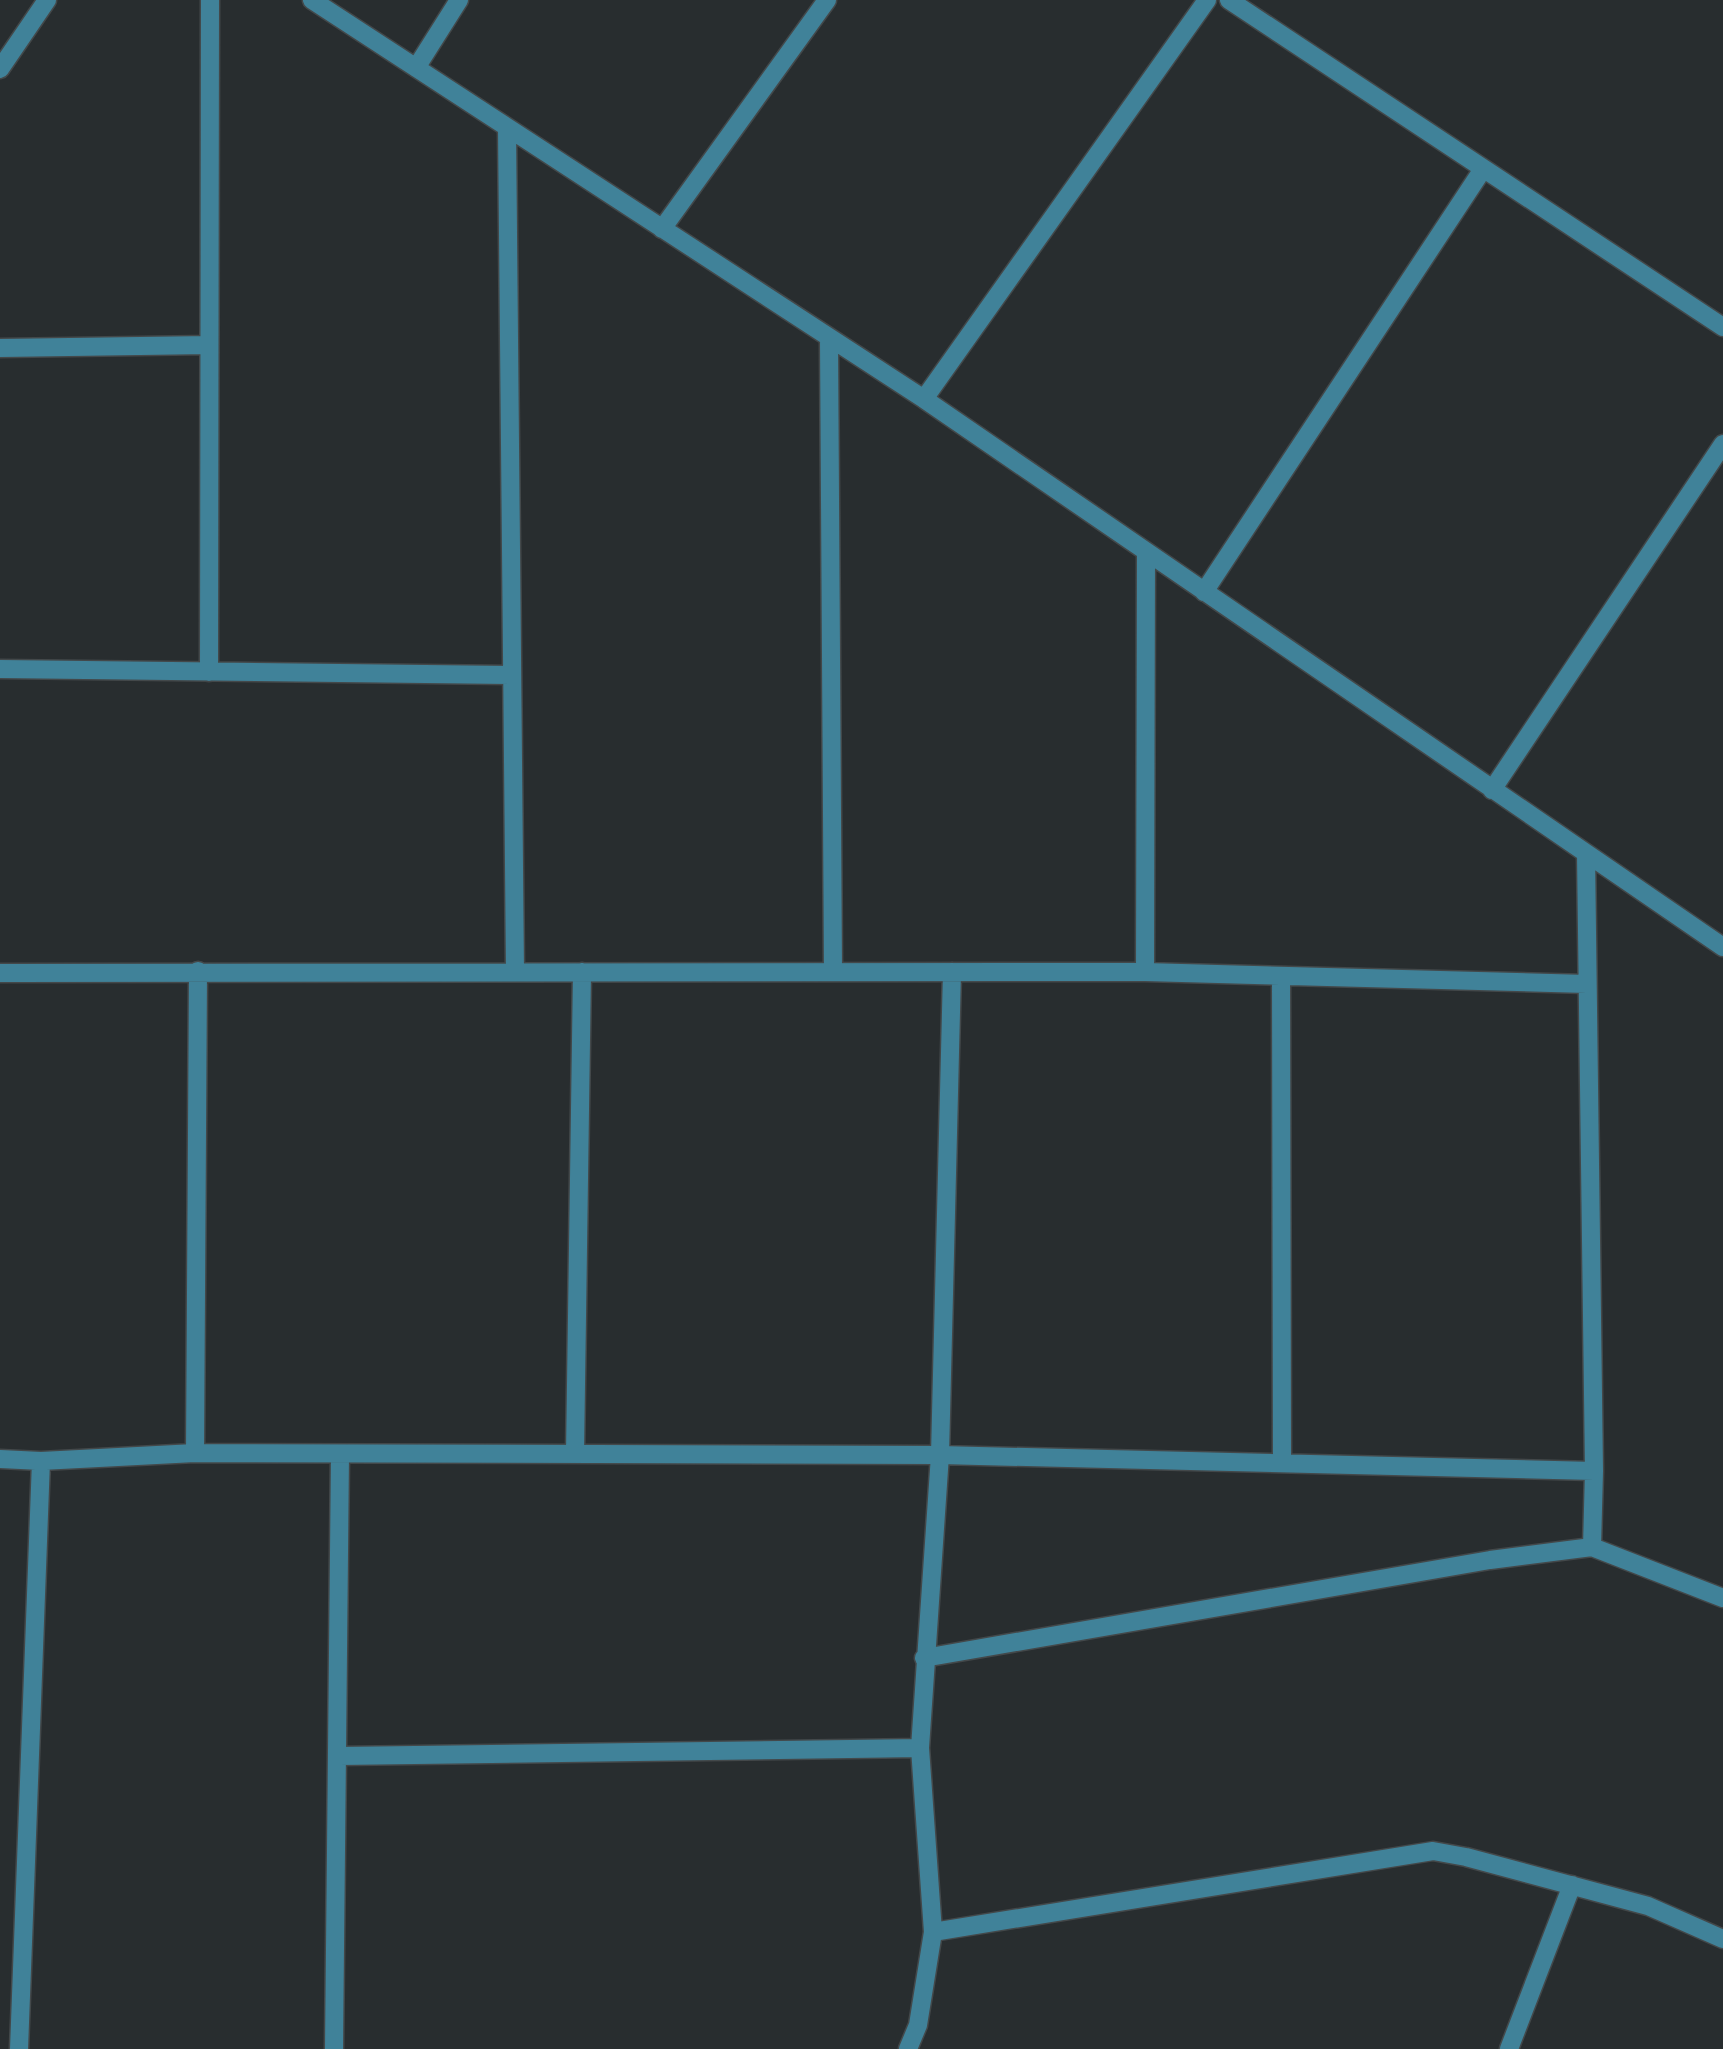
<svg xmlns="http://www.w3.org/2000/svg" width="1723" height="2049" font-family="'Alegreya Sans',sans-serif">
<style>
.lines{fill:none;stroke-linecap:round;stroke-linejoin:round}
.minor-casing{stroke:#43484a;stroke-width:21}
.minor{stroke:#408299;stroke-width:18}
</style>
<rect width="100%" height="100%" fill="#282d2f"/>
<g class="lines">
<defs>
<path id="minor" d="M312,0L924,399L1723,947
M1229,0L1723,327
M416,68L459,0
M0,69L47,0
M507,128L515,971
M662,229L827,0
M829,340L833,972
M0,348L209,345
M924,399L1207,0
M1204,592L1483,169
M0,669L512,675
M209,672L210,0
M1492,790L1723,444
M1586,854L1594,1471L1592,1547
M1145,972L1146,552
M0,973L1145,972L1587,984
M1281,976L1282,1461
M195,1453L198,971
M575,1454L582,972
M0,1459L41,1461L195,1453L940,1455L1594,1471
M924,1658L1490,1560L1592,1547L1723,1598
M339,1756L920,1748
M933,1932L1433,1851L1466,1857L1648,1906L1723,1939
M19,2049L41,1461
M334,2049L340,1454
M908,2049L918,2025L933,1932L920,1748L940,1455L952,972
M1509,2049L1572,1885"/>
</defs>
<!-- minor casing -->
<use href="#minor" class="minor-casing"/>
<!-- minor -->
<use href="#minor" class="minor"/>
</g>
</svg>
